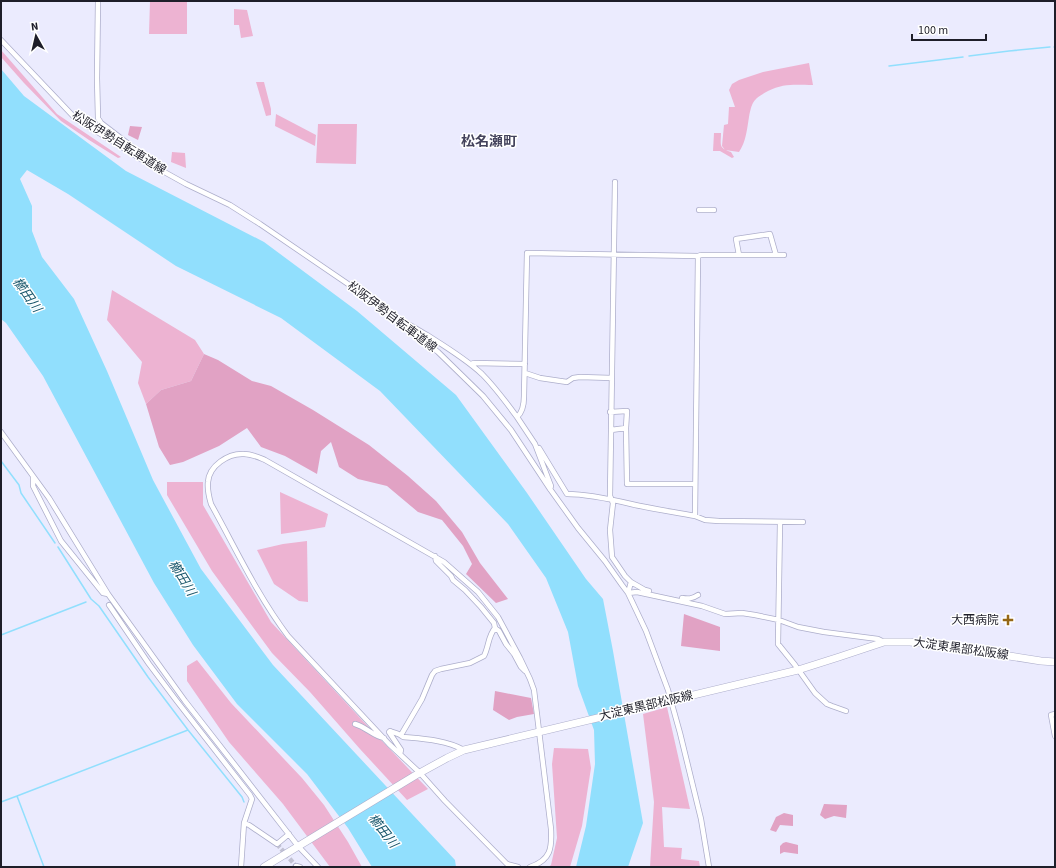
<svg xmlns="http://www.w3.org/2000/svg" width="1056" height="868" font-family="'Source Sans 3','Noto Sans JP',sans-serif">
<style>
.green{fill:#edb3d2}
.forest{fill:#e1a2c4}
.water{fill:#91dffd}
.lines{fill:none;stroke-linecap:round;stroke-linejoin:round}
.stream{stroke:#91dffd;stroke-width:1.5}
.street-tunnel{stroke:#c2c2d3;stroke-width:4.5;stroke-dasharray:4.5 2;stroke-linecap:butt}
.street-casing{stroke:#adaecb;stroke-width:6}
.secondary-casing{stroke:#adaecb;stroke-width:8}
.street{stroke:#fff;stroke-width:4.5}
.secondary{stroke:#fff;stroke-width:7}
.poi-dot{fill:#956715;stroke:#fff;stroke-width:1.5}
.labels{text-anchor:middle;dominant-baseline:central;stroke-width:3;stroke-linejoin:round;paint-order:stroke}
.street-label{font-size:12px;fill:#1e1e29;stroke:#fff}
.poi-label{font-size:12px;fill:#1e1e29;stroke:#fff;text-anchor:end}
.water-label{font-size:13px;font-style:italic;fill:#17566b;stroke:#fff}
.quarter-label{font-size:14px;font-weight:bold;fill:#44435c;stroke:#fff}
</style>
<rect width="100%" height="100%" fill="#ebebfe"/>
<!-- green -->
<path class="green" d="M150,1H187V34H149Z
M234,9L247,10L253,36L241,38L239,25H234Z
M1,50L57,114L121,157L118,158L89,140L61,121L24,83L1,57Z
M809,63L813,85C796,85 784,83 768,91C754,99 752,101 749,117C747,129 746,142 739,152L725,150L722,146L724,125L728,124L729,107H735L729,90L732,84L739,80L763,72Z
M256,82H264L271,109V115L266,116Z
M276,114L316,135L315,146L275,126Z
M318,124H357L356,164L316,163Z
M714,133H721C721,145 718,148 731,152L734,157L732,158L720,151H713Z
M172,152L185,153L186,168L171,162Z
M112,290L195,340L204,354L191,381L161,390L146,404L138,383L142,362L107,320Z
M167,482H203V505L271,622L361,719L428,789L407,800L360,749L310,692L272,653L212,571L167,495Z
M280,492L328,514L325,527L308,530L281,534Z
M307,541L308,602L299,601L274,584L257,550L283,544Z
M197,660L231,703L302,778L324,805L348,842L362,867H330L283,804L229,742L187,681V666Z
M667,707L690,809L662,807L664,847L682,848L681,859L699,861L700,867H650L654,802L643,714Z
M554,748L588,749L591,768L582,826L570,867H548L551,865L557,838L552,764Z"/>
<!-- forest -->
<path class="forest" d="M130,126L142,127L138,140L128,135Z
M204,354L218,360L252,381L271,386L313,410L369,445L408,476L436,501L462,532L480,563L508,599L496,603L466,574L472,564L463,546L442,520L418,512L387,486L358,479L339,467L331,442L321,451L317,474L285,456L261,447L247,428L219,446L183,462L170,465L159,447L146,404L161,390L191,381Z
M684,614L720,627V651L681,646Z
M495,691L531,698L534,714L517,717L509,720L493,710Z
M824,804L847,805L846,818L834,816L825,819L820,815Z
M784,813L793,815V826L780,825L776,832L770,830L776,817Z
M786,842L798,845V854L784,852L780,854V846L783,843Z"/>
<!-- water -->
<path class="water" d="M1,69L24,96L126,171L264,242L357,311L456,395L527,493L586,579L603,599L613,651L643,823L628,867H576L586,826L595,764L594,730L578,686L568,632L546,578L508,524L380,391L281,318L176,266L68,194L27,170L20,179L32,206V231L42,257L74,299L107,371L153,480L201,569L273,665L455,860L456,867H372L348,828L307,774L237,704L193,645L154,583L43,376L6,323L1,319Z"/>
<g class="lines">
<!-- stream -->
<path class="stream" d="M1054,47H1055
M969,56L1009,51L1050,47
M889,66L963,57
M1,461L19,485L21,493L55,543
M58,547L91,599L99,606L148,677L188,730L242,797L244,802
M1,635L86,602
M1,802L17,796
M44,867L17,796L188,730"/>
<!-- street-tunnel -->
<path class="street-tunnel" d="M277,844L296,866"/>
<defs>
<path id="street" d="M98,1L97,78L98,118L101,123L135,149L140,158
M1,40L75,118L141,159L186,184L230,205L260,224L370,299L402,323L438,352L483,396L511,430L550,489L578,528L605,561L622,585L628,593L646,631L668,690L680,733L701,819L709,867
M615,182L610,496L613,503L610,530L612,557L625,576L631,582L628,593
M699,210H714
M739,255L736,239L770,234L776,255
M403,323C411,324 419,331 427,335C446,347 466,359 482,374C495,387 506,402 517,417
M471,364L474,363L525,364
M525,373L540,378L567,382L573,378L580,377L612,378
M610,412L627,411L626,428L611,430
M626,428L627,484H695
M1,432L49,498L108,594L185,701L298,846L318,867
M539,448L567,494C588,494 610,499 631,504C652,509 674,512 695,516L705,520L719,521L803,522
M33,477V486L61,541L103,593L108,594
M550,489L551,486L535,444L517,417C523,412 524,403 524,396L527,253L698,256L701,255H784
M695,516L698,256
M780,522L778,644L795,665L815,693L827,704L832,706L846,711
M435,556L436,561L451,576L453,580L465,590L481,607L494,623L495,628
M631,582L645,590L649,591
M628,593L637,592L702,606L725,614L742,613L755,615L779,620L798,627L824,632L878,639L884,642
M682,598C688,599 692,599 698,595
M109,605L149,664L176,700L250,795L252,799L244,823L241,867
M1055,714L1051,715L1055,736
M355,724C366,727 373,736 384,738
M401,735L422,699L432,675L435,671L441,669L470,663L484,656C489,646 488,636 495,628L499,631L506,644L514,654L521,667L525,671
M400,754L401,750L389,732L390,731C394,733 399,733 403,737C424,739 445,740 464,750
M244,823L249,825L277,844L289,834
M296,867V866L300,867
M518,867L507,864L445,801L420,773L389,744L288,636C257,595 236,549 211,504C209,497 207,490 208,482C209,466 228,453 244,454C252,454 258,457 265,460L444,562L478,592L498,617L520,658L530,679L534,690L551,829C552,848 551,860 530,867"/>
<path id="secondary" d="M264,867L416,775L447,758L464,750L798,670L839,657L884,642H910L939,645L1041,661L1055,662"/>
</defs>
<!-- street casing -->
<use href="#street" class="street-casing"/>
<!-- secondary casing -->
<use href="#secondary" class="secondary-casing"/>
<!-- street -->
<use href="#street" class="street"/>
<!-- secondary -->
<use href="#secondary" class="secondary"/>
</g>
<!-- markers -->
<path class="poi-dot" d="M1006 614h4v4h4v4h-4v4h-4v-4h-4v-4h4z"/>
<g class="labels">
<!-- street labels -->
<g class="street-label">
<text transform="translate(119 143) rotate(32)">松阪伊勢自転車道線</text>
<text transform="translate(392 317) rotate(37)">松阪伊勢自転車道線</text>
<text transform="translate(961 649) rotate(8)">大淀東黒部松阪線</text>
<text transform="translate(646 706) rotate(-13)">大淀東黒部松阪線</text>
</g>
<!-- poi labels -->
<g class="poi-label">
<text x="999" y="620">大西病院</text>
</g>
<!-- water labels -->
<g class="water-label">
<text transform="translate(27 295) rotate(55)">櫛田川</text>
<text transform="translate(182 578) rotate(58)">櫛田川</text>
<text transform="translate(383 831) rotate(52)">櫛田川</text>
</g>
<!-- quarter labels -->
<g class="quarter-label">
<text x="489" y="142">松名瀬町</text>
</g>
</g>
<!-- border -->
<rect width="1056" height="868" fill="none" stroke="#1e1e29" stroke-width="4"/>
<!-- north arrow -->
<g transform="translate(36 36) rotate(352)" stroke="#ffffff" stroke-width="3" paint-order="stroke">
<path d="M0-3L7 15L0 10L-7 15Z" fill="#1e1e29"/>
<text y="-6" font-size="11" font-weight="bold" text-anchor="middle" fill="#1e1e29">N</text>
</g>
<!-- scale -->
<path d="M912 34v6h74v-6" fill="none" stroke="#1e1e29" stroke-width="2"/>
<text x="918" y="34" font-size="12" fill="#1e1e29" stroke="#ffffff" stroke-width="3" paint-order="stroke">100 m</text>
</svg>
